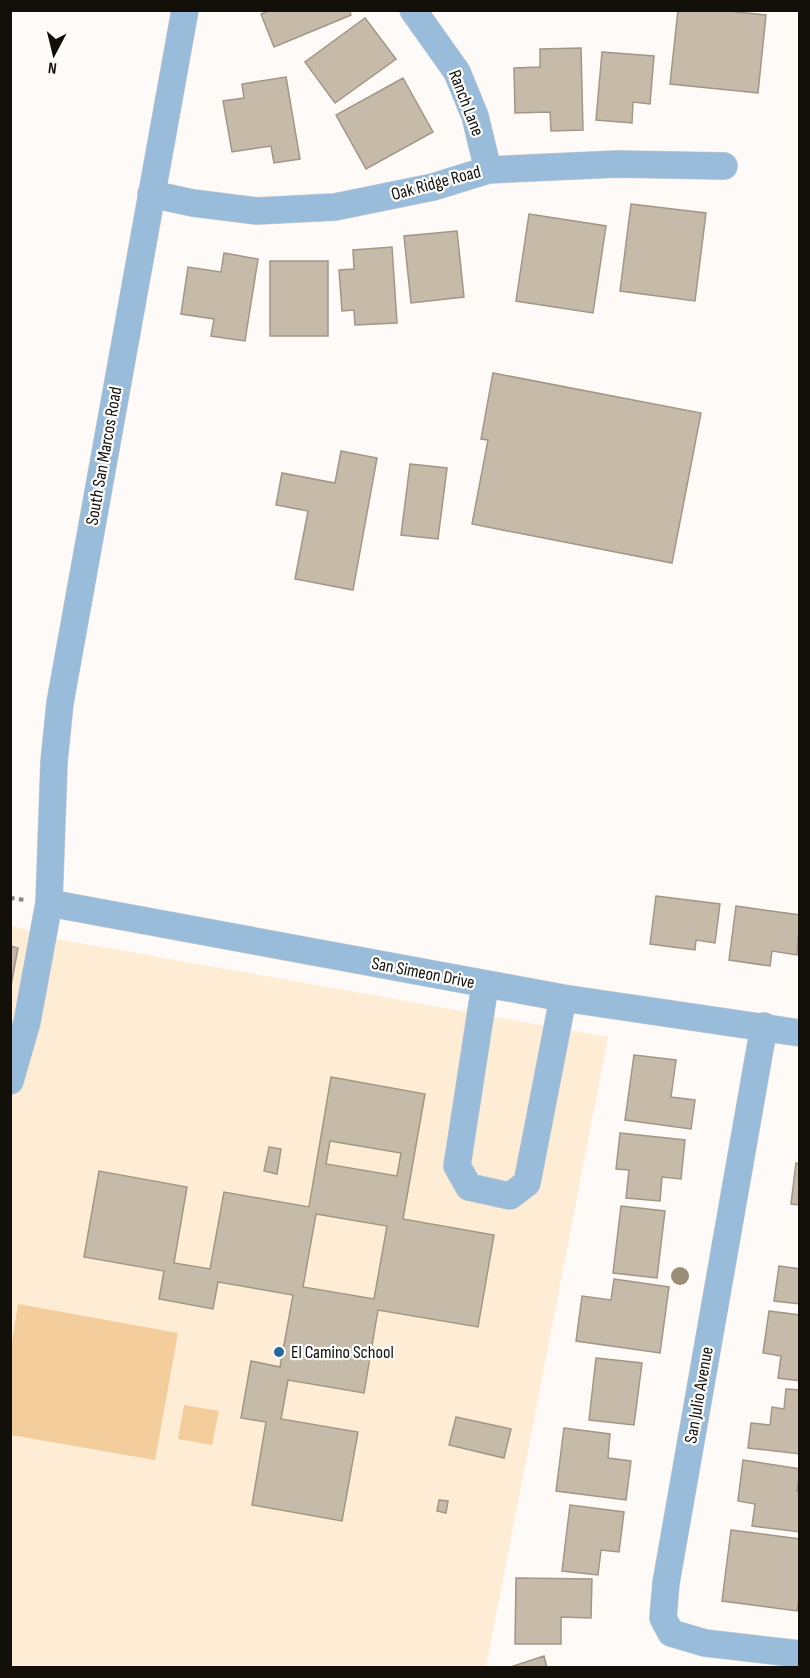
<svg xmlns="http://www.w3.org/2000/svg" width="810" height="1678" font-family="'Sofia Sans Condensed',sans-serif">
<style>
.built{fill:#feecd5}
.green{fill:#f3ce9c}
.building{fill:#c6baa9;stroke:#a29686;stroke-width:1.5;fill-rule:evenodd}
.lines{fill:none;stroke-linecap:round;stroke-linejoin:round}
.minor-casing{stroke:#d7d4d1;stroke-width:28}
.path{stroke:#87837f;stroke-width:4;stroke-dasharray:4.5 4.5;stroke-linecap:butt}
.minor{stroke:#9abcdb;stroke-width:27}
.tree{fill:#9c8d76}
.poi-dot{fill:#27699e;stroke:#fff;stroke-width:2}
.labels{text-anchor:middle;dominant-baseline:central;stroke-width:4.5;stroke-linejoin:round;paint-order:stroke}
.street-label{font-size:18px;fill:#120e08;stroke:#fff}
.poi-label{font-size:18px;fill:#120e08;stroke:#fff;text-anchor:start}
</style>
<rect width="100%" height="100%" fill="#fdfaf7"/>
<!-- built -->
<path class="built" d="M10,925L57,939L608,1037L486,1667H11Z"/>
<!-- green -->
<path class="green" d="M18,1304L178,1333L155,1460L11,1435V1347Z
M184,1405L219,1411L212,1445L178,1439Z"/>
<!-- building -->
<path class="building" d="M271,10H349L351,15L274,47L261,14Z
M678,10H718L766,15L758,93L670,84Z
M365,18L396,59L335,103L305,62Z
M581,48L583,130L551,131L550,112L515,113L514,68L540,67V49Z
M602,52L654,56L650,104L633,102L632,123L596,120Z
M286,77L300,159L274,163L271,146L232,152L223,101L244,98L242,84Z
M403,78L433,132L366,169L336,115Z
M631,204L706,213L695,301L620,291Z
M529,214L606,226L593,313L516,301Z
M457,231L464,297L411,303L404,236Z
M392,247L397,323L355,325L354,310L342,311L339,270L354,269L353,250Z
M224,253L258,259L245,341L211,336L214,319L181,314L188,267L221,272Z
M270,261H328V336H270Z
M493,373L701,413L672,563L472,524L488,440L481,439Z
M341,451L377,458L353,590L295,579L308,511L276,505L282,473L335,483Z
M410,464L447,468L438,539L401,535Z
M656,896L720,904L715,943L696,940L695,950L650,944Z
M736,906L800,915L797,955L772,951L770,966L729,960Z
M10,946L18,948L10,991Z
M634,1055L676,1060L671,1097L695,1100L691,1129L625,1120Z
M331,1077L425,1094L403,1219L494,1235L478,1327L378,1310L364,1393L288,1380L281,1419L358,1432L342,1521L252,1505L266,1422L241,1418L251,1361L280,1367L293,1295L218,1282L213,1309L159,1299L164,1271L84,1257L99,1171L187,1187L174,1263L210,1269L224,1192L309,1207ZM330,1141L401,1153L397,1176L326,1164ZM316,1214L387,1226L374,1299L303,1287Z
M620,1133L685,1140L681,1179L662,1177L660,1201L626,1198L629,1170L616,1169Z
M269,1147L281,1149L277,1174L264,1171Z
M796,1163L800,1164V1205L791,1204Z
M621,1206L665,1211L657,1278L613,1273Z
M779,1266L800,1269V1304L774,1301Z
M614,1279L669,1287L660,1353L576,1341L582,1296L611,1300Z
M769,1311L800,1315V1381L778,1378L781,1356L763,1353Z
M596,1358L642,1363L634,1425L589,1420Z
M786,1389L800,1390V1454L748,1448L751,1423L770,1425L772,1407L784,1409Z
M456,1417L511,1429L504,1458L449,1445Z
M564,1428L610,1434L608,1458L631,1461L626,1500L556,1491Z
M743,1460L800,1469L797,1491H800V1532L752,1526L755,1504L738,1501Z
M439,1500L448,1501L446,1513L437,1511Z
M570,1505L624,1512L619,1552L601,1550L598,1575L562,1571Z
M731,1530L800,1539V1593L797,1611L722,1601Z
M516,1578L592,1579L591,1618L561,1617V1644H515Z
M544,1656L547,1668H507Z"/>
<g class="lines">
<defs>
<path id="minor" d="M413,10L457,72L475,116L488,170
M151,194L193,203L257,211L335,207L433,187L488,170L617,164L724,166
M49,903L563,998L800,1033
M485,985L457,1166L469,1187L510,1196L527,1183L563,998
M764,1026L666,1583L663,1618L671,1633L705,1643L800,1654
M10,1081L27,1022L49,903L54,762L60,703L185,10"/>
</defs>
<!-- minor casing -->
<use href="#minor" class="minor-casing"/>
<!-- path -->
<path class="path" d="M10,898L25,900"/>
<!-- minor -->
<use href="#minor" class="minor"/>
</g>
<!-- trees -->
<circle class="tree" cx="680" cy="1276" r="9"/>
<!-- markers -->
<circle class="poi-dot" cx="279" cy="1352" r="6"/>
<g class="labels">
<!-- street labels -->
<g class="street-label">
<text transform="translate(466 103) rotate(69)">Ranch Lane</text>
<text transform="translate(436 183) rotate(-15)">Oak Ridge Road</text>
<text transform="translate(104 456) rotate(-80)">South San Marcos Road</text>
<text transform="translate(423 973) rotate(11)">San Simeon Drive</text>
<text transform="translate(699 1395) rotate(-80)">San Julio Avenue</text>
</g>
<!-- poi labels -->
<g class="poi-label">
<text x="291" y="1352">El Camino School</text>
</g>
</g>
<!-- border -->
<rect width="810" height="1678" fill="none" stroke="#120e08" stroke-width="24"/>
<!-- north arrow -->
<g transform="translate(54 54) rotate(187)" stroke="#ffffff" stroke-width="4.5" paint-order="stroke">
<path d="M0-4.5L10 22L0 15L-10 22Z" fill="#120e08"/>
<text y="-9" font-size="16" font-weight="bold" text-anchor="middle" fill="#120e08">N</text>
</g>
</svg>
